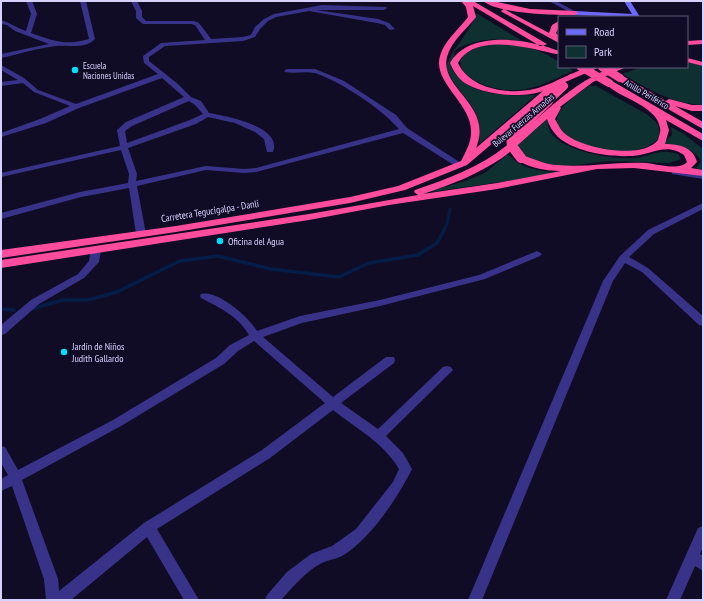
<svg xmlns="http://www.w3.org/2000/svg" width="704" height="601" font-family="'PT Sans Narrow',sans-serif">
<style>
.green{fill:#0f3030}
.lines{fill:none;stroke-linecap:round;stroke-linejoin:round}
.stream-far1{stroke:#051c46;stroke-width:3}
.stream{stroke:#051c46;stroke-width:3.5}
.street{fill:#383389;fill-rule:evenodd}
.secondary{fill:#6e68ff;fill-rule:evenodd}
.highway{fill:#ff4c9f;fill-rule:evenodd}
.highway-bridge-far1{stroke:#ff4c9f;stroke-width:8}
.highway-bridge{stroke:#ff4c9f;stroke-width:10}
.poi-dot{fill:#00dffc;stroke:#110c26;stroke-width:1.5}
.labels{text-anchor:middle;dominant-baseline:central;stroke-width:3.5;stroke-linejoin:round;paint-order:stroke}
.far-poi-label{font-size:9px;fill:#d7d1ff;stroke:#110c26;text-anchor:start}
.far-street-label{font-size:9px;fill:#d7d1ff;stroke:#110c26}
.street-label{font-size:10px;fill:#d7d1ff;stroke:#110c26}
.poi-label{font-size:10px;fill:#d7d1ff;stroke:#110c26;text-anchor:start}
</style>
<rect width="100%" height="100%" fill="#110c26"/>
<!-- green -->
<path class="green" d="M476,13L522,41C498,38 480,38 458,48L455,51L451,67C467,97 506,96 536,95L479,144C485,105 458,98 446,67C453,46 472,31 476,13Z
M497,43C525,47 535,46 559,62V67H567L573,71C556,78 537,89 518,90C473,93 426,54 497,43Z
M687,62L703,66V105C669,103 651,90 622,74L642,67H687Z
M589,86H596L648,115L657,123L661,135C653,147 638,151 623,152C608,152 554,141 557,119C560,104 578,94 589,86Z
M547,118C548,123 548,129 551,133C564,152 615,160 636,158C654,156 657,148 678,154L681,159L669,163L608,161L559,167L527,159L515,148Z
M671,127L684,134L703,149V170L695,168L698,166L701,161C694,147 676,146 662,144L672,135Z
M508,154C521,170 542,171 562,173L432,192L438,189L465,181L485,173Z"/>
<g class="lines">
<!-- stream-far1 -->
<path class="stream-far1" d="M443,231L447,224L450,209"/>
<!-- stream -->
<path class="stream" d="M1,309L14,310
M32,309L62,300H88L117,292L180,261L218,256L271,269L339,277L369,263L418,255L437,243L444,230"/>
<!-- street -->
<path class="street" d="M26,1H32L37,14L31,33C54,41 65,46 89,39L80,1H86L95,39C86,49 68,45 56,46C38,48 19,54 1,58V54L49,44L15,31L7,25L1,24V20C10,23 17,28 26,31L31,14Z
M131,1H137L142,11V17L146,21H194L199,23L211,39L243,37L251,35L255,27L264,19L274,14L322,5L386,7L387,8L384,10H316L378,19L389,23L395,29L390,30L385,25L377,23L309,11L276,17L268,21L260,29L255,37L243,41L165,46L149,57V61L178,84L191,97L201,101L209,113C225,116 283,126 273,152H267L264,139L255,132L235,123L208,117L196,124L128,148L137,174L136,181L206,166L244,169L256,168L399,129C382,109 340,81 315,73C306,71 294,74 285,72L284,71L287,69H315L344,81L396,115L407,128L464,165L460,167H457L403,133L256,172L244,173L206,170L137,186L146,234L141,237L136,234L129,188L81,197L1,219V213L80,192L128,183L129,174L121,150L1,177V173L120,146L117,130L126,122L184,97L162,78L79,108L46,123L1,137V133L40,119L70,106L34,92L23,83L1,86V82L18,80L1,70V65L24,78L38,90L76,104L158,74L144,63L143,56L161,43L205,40L195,25L191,24H143L136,18V11ZM189,101L195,105L203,114L190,120L127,143L125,131L132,126Z
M549,1H556L578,13L573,14Z
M672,170L703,175V179L672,174Z
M703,203V209L654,234L629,257L648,268L703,316V326L699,325L642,272L625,263L613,281L482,600H468L603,281L620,256L648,230Z
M96,247L101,250L99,262L84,278L39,304L5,334L1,335V325L31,300L78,274L89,261L91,250Z
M537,251L542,254L540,256L485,279L380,306L302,323L263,337L333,397L386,357H394L395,360L394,363L341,403L378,429L443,367L447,366L451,367L453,370L386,436L403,453L412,469C398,497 370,540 342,556C336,559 328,560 322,563C306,571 293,587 281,600H265L267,595L287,572L311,554L332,546L356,529L393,482L399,469C383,442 357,429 333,410L270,458L157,529L199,600H184L147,537L71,600H46L44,579L12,486L1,491V479L8,475L1,463V446L5,447L18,470L113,420L216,358L230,345L249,335C238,316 220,308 201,298L200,296L201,294C217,289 250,318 257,331L300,316L380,300L479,275ZM254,341L325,403L262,450L144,523L59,591L58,579L22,480L121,426L224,364L238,351Z
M703,526V547L700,554L703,556V571L695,566L680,600H666L698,528Z"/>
<!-- secondary -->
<path class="secondary" d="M624,1H630L640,17L575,15L572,13L575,11L632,14Z"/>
<!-- highway -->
<path class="highway" d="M461,1H473L547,44L543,46H540L473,6L476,17C467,29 451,41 447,57C439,89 494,105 476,148L543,91C522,99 480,95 462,81C456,75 453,70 450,63C469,29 530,39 559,51V54H556C530,48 475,32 458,63C470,89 508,95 534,89C557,84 575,67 600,67L563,83L467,165L405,190L350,203L176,232L1,258V250L176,226L350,197L398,186L461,161C465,153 471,143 471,133C473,104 432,83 440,56C444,41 459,29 468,17L466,7Z
M483,1H493L530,9L575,11L578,13L575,15C554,15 499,14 483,1Z
M504,9L549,33L552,25L559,21V27L556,33L559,36V43L502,12L501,11Z
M703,40V44L687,45V41Z
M687,58L703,62V66L687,62Z
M614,67H626L593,82L560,107L561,108L555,119C558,124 560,129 563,132C579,148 631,157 650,146C653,145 656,142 658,140C659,136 661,132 660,128C657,105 618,98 605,83L606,81H612L703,134V141L666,120L669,130L665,144C679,144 693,147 697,162L691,168L703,170V176L634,168L597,169L497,189L389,205L309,220L1,268V260L309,214L418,195L414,192L415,190C447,179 480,167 506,146C541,117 571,82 614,67ZM547,119C549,126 553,132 558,137C576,153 617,159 640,155C657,152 667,144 684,155L687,162C679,171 657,164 646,163C616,161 586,168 556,165C543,164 533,158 521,155L516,158C526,168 548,171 561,171L497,183L423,194C451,185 478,174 502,158C518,146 532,132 547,119Z
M617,76H623L666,101L669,99L692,105H703V111H692L675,106L703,122V129L617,80Z"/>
<!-- highway-bridge-far1 -->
<path class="highway-bridge-far1" d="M581,67L609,83
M602,67L620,78
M547,102L564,86"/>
<!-- highway-bridge -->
<path class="highway-bridge" d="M521,158L512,146L511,137L548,101"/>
</g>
<!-- markers -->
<g class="poi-dot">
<circle cx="75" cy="70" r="4"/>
<circle cx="220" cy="241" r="4"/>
<circle cx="64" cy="352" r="4"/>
</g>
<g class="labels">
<!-- far-poi labels -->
<g class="far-poi-label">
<text x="83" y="65">Escuela<tspan x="83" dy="10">Naciones Unidas</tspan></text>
</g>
<!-- far-street labels -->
<g class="far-street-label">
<text transform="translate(647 94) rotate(30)">Anillo Periférico</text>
<text transform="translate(523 120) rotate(-40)">Bulevar Fuerzas Armadas</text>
</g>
<!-- street labels -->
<g class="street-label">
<text transform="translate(210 211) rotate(-9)">Carretera Tegucigalpa - Danli</text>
</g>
<!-- poi labels -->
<g class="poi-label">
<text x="228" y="241">Oficina del Agua</text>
<text x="72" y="346">Jardín de Niños<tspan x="72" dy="12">Judith Gallardo</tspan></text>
</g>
</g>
<!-- border -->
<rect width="704" height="601" fill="none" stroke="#d7d1ff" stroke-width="4"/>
<!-- legend -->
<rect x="558" y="16" width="130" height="52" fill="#110c26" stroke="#605b7d"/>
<rect x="566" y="29" width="20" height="6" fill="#6e68ff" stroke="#605b7d"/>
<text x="594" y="36" font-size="12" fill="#d7d1ff">Road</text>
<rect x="566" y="46" width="20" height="12" fill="#0f3030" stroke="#605b7d"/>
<text x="594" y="56" font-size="12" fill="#d7d1ff">Park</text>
</svg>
